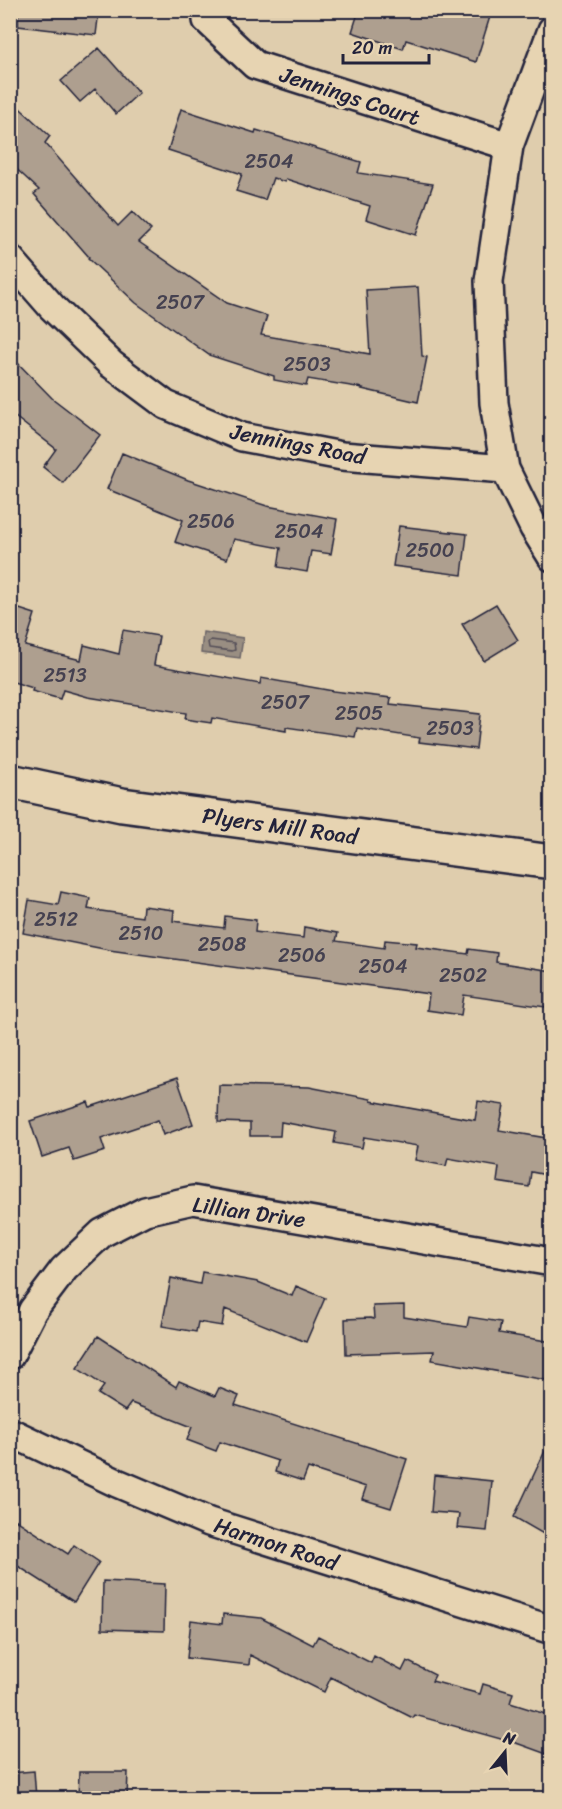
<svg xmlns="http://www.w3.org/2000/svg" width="562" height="1809" font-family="Sriracha,sans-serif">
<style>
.water{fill:#998e82;stroke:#696366;stroke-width:1.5}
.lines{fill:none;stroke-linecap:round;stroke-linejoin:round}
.shore{stroke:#524d57;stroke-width:1.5}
.building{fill:#ae9f8f;stroke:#22223b;stroke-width:1.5}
.minor-casing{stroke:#22223b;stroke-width:32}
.tertiary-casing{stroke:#22223b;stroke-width:38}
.minor{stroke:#e7d4b2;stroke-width:27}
.tertiary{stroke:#e7d4b2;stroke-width:33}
.labels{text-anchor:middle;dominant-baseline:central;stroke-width:6;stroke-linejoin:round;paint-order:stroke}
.number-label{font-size:20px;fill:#454150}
.street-label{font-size:22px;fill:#22223b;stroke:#e7d4b2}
</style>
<rect width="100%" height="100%" fill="#dfcdad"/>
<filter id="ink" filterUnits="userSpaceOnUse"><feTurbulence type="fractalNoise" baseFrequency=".0167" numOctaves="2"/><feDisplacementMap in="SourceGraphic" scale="12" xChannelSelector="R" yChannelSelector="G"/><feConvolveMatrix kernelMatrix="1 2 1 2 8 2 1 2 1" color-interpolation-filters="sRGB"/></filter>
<g filter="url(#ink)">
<!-- water -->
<path class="water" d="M203,632L243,638L240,658L201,653Z"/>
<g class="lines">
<!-- shore -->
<path class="shore" d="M211,640L234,643L235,650L232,651L209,648L208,642Z"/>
</g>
<!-- building -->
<path class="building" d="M18,10H99L96,35L18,26Z
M359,10H492L476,62L406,40L403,49L352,32Z
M99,48L139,93L116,114L95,89L80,102L61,81Z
M10,99L50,136L45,143L118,226L132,212L151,230L139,242L227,303L267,316L261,335L370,354L366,290L418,287L422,356L427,357L418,402L362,389L363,388L308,379L306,386L274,380V376L209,355L136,303L88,258L89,257L34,194L39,190L10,163Z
M181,109L255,133L256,130L361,162L358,173L433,184L416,235L366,219L370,206L286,179L285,182L273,178L265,200L236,191L242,174L168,150Z
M10,355L52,398L100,435L63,483L43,467L56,449L10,413Z
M122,453L188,480L267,506L337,519L331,554L311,551L307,572L278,567L281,548L234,539L227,559L175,542L183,520L107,489Z
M399,526L467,534L462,575L393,566Z
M496,604L518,640L484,661L462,624Z
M10,606L35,614L25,646L81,660L84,645L119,654L123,630L159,636L154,665L260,684L261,678L333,691L391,698L390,704L480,714L476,749L419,742L420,738L357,728L355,737L286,727V731L212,718L211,723L185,719L186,713L88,697L63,690L60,699L32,691L33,688L10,681Z
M61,892L90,898L88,909L142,917L143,906L174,910L173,921L224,928L225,916L256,920L255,932L303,938L304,927L338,933L336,941L384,948L385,940L417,943L416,947L468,954L469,949L497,953L496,962L552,971V1008L464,995L461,1015L427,1010L429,994L109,950L23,933L29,900L58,905Z
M177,1078L193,1124L163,1135L158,1120L101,1139L105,1151L74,1161L69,1148L42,1157L30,1121L88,1102L90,1107Z
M219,1085L309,1087L371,1099V1101L475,1120L478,1101L504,1105L499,1130L552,1139V1176L531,1172L529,1187L497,1182L499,1167L448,1158L446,1166L415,1160L418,1146L364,1137L362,1148L334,1143L336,1132L281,1122L280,1136H250V1123L218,1122Z
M202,1272L258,1282L292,1296L296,1286L325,1298L306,1342L225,1309L222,1326L198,1322L196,1332L162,1326L171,1278L200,1284Z
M404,1305V1317L467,1327L469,1317L501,1322L499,1333L552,1342V1381L432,1360L434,1351L346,1354L345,1319L370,1318L374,1319L373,1306Z
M98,1336L176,1387L179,1381L215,1396L219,1388L239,1396L235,1405L407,1459L391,1508L362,1499L366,1487L308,1468L303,1481L275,1472L278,1461L220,1442L216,1451L187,1440L192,1427L131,1403L125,1411L98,1394L104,1386L77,1368Z
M552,1436V1539L514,1517Z
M434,1475L492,1481L487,1531L457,1528L459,1514L431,1512Z
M10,1516L68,1554L74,1545L99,1562L74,1602L10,1561Z
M103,1581L165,1584L164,1631L102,1629Z
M223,1614L261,1618L313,1645L318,1636L371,1663L374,1656L402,1671L407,1661L435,1675L432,1681L480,1694L483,1684L513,1693L510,1703L552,1716V1756L519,1744L415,1715L413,1718L331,1677L324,1692L250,1655L249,1665L187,1658L191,1620L222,1624Z
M34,1771L36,1798H10V1773Z
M79,1772H128L127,1798H78Z"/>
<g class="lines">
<defs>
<path id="minor" d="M207,20L255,65L509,146
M552,30L509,146L489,281L494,403L505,469L534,528L552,557
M10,259L52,307L111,364L166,405L242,437L342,456L505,469
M10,1355L33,1310L64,1269L102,1233L145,1211L193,1200L552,1262
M10,1432L117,1483L209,1522L552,1630"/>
<path id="tertiary" d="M10,781L122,805L552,862"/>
</defs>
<!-- minor casing -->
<use href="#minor" class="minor-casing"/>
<!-- tertiary casing -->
<use href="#tertiary" class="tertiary-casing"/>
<!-- minor -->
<use href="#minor" class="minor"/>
<!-- tertiary -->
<use href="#tertiary" class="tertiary"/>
</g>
</g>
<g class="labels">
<!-- number labels -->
<g class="number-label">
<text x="269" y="161">2504</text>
<text x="180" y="302">2507</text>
<text x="307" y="364">2503</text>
<text x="211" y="521">2506</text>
<text x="299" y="531">2504</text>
<text x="430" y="550">2500</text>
<text x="65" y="675">2513</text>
<text x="285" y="702">2507</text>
<text x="359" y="713">2505</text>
<text x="450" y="728">2503</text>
<text x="56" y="919">2512</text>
<text x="141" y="933">2510</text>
<text x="222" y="944">2508</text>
<text x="302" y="955">2506</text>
<text x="383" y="966">2504</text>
<text x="463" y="975">2502</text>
</g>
<!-- street labels -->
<g class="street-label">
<text transform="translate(350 96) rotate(18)">Jennings Court</text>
<text transform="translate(298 444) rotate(11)">Jennings Road</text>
<text transform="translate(280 826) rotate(8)">Plyers Mill Road</text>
<text transform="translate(249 1212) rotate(8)">Lillian Drive</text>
<text transform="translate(276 1544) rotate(18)">Harmon Road</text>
</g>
</g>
<!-- margin -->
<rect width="562" height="1809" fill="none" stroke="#e7d4b2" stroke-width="36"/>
<rect x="18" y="18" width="526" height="1773" fill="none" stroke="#22223b" stroke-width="2" filter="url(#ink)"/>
<!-- north arrow -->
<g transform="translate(505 1752) rotate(18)" stroke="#e7d4b2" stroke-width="4.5" paint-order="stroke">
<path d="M0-4.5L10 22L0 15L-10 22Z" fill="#22223b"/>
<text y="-9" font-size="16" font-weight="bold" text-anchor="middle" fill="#22223b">N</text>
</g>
<!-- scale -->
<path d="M343 54v9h86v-9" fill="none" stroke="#22223b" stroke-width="3"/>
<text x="352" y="54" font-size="18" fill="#22223b" stroke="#e7d4b2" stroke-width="4.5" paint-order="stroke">20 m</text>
</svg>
